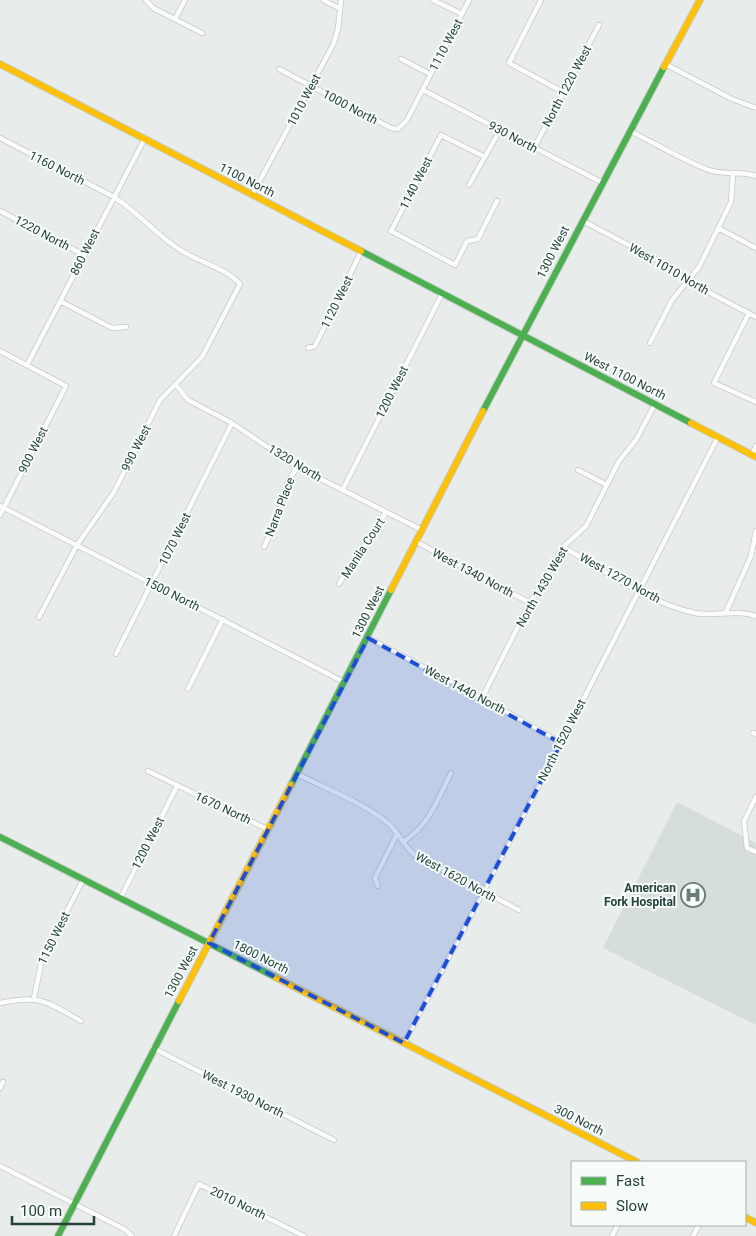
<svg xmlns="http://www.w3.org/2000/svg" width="756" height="1236" font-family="Roboto,sans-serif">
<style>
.built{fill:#d6dedb}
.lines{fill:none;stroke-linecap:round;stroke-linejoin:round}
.street-casing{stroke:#c5cac8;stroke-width:6}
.fast-casing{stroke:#c3cbc8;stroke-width:8}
.slow-casing{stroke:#c3cbc8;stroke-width:8}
.street{stroke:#fcfcfc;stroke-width:4.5}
.fast{stroke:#4caf50;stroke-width:6}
.slow{stroke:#ffc107;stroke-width:6}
.marked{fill:#1d4ed8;fill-opacity:0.2;stroke:#1d4ed8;stroke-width:4;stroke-dasharray:10 6;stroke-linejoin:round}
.labels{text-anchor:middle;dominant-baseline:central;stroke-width:4;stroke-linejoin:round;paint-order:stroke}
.street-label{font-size:12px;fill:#24423a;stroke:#f7fbf9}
.poi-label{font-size:12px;font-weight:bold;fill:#24423a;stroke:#f7fbf9;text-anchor:end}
</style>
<rect width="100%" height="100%" fill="#e8edeb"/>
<!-- built -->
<path class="built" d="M677,802L756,843V1025L603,948Z"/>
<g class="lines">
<defs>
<path id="street" d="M146,0L153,8L202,33
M323,0L339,8
M433,0L462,14
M541,0L509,63L563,92
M175,19L185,0
M401,59L430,74
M667,65L732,99L756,108
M279,69L391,128L398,129L407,120L469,0
M423,90L603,183
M632,132C656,144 681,159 706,169C723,176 739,170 756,176
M0,138L114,197C142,215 163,243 193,257C209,265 229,271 240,284L202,357L160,400L114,492L77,545L39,617
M534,148L599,25
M485,157L441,135L391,231L455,265L467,241L478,239L497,201
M469,185L500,130
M252,195L333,45L338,29L341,0
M0,211L84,255
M583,221L659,261L687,281L756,317
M718,228L756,248
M60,301L112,328L126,327
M749,313L714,383L756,402
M650,343L672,300L699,267L731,202L733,174
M308,348L315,346L361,252
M0,351L66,386L0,515
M27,365L144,140
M176,385L188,400L232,423L297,467L422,530
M752,455L756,446
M578,470L607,485
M343,489L442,294
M0,506L344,682
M417,542L530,603
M264,547L278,517L288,482L297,467
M563,547C604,570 648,603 695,613C715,617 735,609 756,616
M339,584C353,559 371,537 386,512
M726,612L751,556L756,531
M368,638L482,698L561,743
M116,654L232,423
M188,689L223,619
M482,698L530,603L563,547L586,526L619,461L636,440L655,404
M753,733L756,734
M148,771L269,830
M297,774C324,788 367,804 389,824C400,834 404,847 416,856L519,910
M756,797L744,821L747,848L756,852
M403,842C430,824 436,802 451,773
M378,886L375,878L397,834
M120,899L177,786
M34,998L42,959L83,880
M0,1003C40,994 47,1002 81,1021
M404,1043L561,743L718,437
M153,1048L334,1140
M0,1088L3,1082
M0,1166L124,1229L132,1236
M174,1236L199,1184L304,1236
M612,1236L618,1225
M693,1236L699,1225"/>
<path id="fast" d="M361,251L691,423
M483,411L664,67
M291,785L391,590
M0,837L275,977
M58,1236L179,1001"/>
<path id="slow" d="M0,64L361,251
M664,67L700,0
M691,423L756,457
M391,590L483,411
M275,977L637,1162
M179,1001L291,785
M745,1217L756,1223"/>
</defs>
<!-- street casing -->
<use href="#street" class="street-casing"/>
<!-- fast casing -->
<use href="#fast" class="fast-casing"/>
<!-- slow casing -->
<use href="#slow" class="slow-casing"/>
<!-- street -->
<use href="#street" class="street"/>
<!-- fast -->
<use href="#fast" class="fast"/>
<!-- slow -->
<use href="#slow" class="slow"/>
</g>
<!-- marked area -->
<path class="marked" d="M368,638L561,743L404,1043L209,943Z"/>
<!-- icons -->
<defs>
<symbol id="hospital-ring" viewBox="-11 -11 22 22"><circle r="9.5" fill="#f7fbf9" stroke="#697e78" stroke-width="1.5"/><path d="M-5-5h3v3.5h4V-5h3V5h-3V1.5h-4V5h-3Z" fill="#697e78"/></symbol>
</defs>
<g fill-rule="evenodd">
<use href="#hospital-ring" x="679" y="881" width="28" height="28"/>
</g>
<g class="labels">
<!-- street labels -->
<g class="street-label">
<text transform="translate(446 45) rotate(-62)">1110 West</text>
<text transform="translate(567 86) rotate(-62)">North 1220 West</text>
<text transform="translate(304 100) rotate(-62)">1010 West</text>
<text transform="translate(350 107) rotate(28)">1000 North</text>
<text transform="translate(513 137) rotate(28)">930 North</text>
<text transform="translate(57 168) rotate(27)">1160 North</text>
<text transform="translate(247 180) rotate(27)">1100 North</text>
<text transform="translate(416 183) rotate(-63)">1140 West</text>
<text transform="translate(42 233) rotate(28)">1220 North</text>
<text transform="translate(85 252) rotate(-63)">860 West</text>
<text transform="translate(553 252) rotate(-63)">1300 West</text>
<text transform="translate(669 269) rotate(30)">West 1010 North</text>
<text transform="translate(337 302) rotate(-64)">1120 West</text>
<text transform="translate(625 376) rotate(27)">West 1100 North</text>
<text transform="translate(392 392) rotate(-63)">1200 West</text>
<text transform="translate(136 448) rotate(-63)">990 West</text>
<text transform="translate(33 450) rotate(-63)">900 West</text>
<text transform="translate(295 463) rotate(31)">1320 North</text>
<text transform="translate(280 507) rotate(-69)">Narra Place</text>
<text transform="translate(175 539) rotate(-64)">1070 West</text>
<text transform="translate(363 548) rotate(-57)">Manila Court</text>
<text transform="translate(473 573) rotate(28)">West 1340 North</text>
<text transform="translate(620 578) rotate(29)">West 1270 North</text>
<text transform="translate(542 587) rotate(-60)">North 1430 West</text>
<text transform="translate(172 594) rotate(27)">1500 North</text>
<text transform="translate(368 612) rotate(-63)">1300 West</text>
<text transform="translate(465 690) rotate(28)">West 1440 North</text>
<text transform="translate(562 740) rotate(-63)">North 1520 West</text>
<text transform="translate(223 808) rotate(25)">1670 North</text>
<text transform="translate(148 843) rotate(-63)">1200 West</text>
<text transform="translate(456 877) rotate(29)">West 1620 North</text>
<text transform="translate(54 938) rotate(-64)">1150 West</text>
<text transform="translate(261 957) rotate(27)">1800 North</text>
<text transform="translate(181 972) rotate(-62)">1300 West</text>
<text transform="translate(243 1094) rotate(27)">West 1930 North</text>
<text transform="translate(579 1120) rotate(27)">300 North</text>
<text transform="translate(238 1203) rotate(26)">2010 North</text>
</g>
<!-- poi labels -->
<g class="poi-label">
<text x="676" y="888">American<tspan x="676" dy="14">Fork Hospital</tspan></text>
</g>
</g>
<!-- legend -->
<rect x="571" y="1161" width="175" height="65" fill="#f7fbf9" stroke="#a3b1ad"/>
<rect x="581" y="1177" width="25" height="8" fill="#4caf50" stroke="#a3b1ad"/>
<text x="616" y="1186" font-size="15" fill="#24423a">Fast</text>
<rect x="581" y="1202" width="25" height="8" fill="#ffc107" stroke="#a3b1ad"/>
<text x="616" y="1211" font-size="15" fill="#24423a">Slow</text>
<!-- scale -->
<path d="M12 1216v8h82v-8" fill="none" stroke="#24423a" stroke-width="2.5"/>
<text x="20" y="1216" font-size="15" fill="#24423a" stroke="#f7fbf9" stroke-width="4" paint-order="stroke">100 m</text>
</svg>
